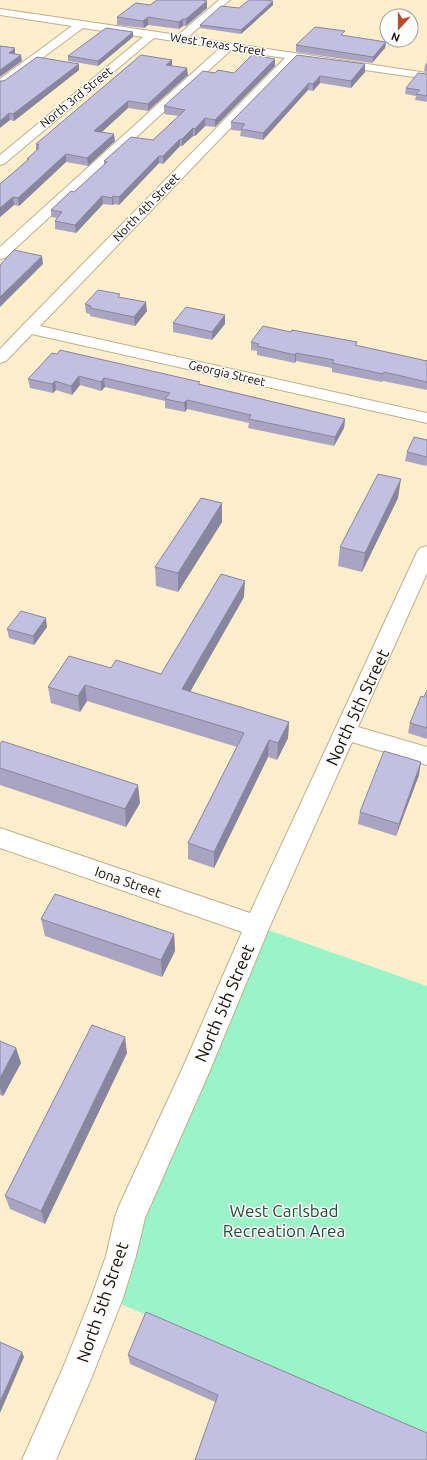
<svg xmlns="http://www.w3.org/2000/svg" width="427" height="1460" font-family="Ubuntu,sans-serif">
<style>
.green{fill:#9bf4c7}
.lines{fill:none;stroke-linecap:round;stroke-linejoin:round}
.minor-casing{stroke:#beaf8e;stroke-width:2}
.minor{fill:#fff;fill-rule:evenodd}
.wall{fill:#a8a4c2}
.shaded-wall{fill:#88869e}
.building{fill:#c3bfe1;stroke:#88869e}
.labels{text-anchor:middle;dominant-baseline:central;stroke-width:3;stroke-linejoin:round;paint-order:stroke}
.far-street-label{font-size:12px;fill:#130d03;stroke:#fdfdfd}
.street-label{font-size:14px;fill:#130d03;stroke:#fdfdfd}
.near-street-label{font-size:17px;fill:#130d03;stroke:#fdfdfd}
.near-park-label{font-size:17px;fill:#224d39;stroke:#fdfdfd}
</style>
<rect width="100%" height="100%" fill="#feeecc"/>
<!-- green -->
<path class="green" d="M257,926L427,986V1437L107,1298Z"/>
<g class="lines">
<defs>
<path id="minor" d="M219,0H230L188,37L427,73V79L296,60L40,326L427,413V423L32,334L6,361L0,363V349L23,325L285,58L231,50L5,258L0,259V247L220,48L154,38L4,164L0,165V155L143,37L83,28L4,86L0,87V79L72,26L0,15V9L178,35Z
M427,546V573L358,727L427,747V765L352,742L270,926L208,1075L145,1218L136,1256L123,1298L91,1379L56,1460H22L62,1370L91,1298L106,1256L115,1217L119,1206L183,1067L242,932L0,848V828L250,913L417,552L420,548Z"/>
</defs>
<!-- minor casing -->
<use href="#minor" class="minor-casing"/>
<!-- minor -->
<use href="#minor" class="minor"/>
</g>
<!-- wall -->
<path class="wall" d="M150,5L207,8L186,26H183L179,29L148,25L144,28L117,25V17Z
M273,5L241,34L200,28V25L239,8Z
M133,37L98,66L68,61V56Z
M386,42L385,48L372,63L296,52V45Z
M297,55L365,72L351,88L320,83L313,91L308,90L263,140L240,136L241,131L231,130V122Z
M427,62V72L424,71L425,65Z
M172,66L188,75L148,111L128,108L102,132L115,141L88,166L66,162L19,206L14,205L0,217V184L27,161V159L36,151V144Z
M275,66L215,127L205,126L195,136H193L182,146H180L163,164L159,163L119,205L114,204L112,205L103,204L76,233L55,229V221L57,218L51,217V210L74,192L104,165V161L153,140L179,116L164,114V106L215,73H234Z
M79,70L14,121L10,120L0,81Z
M427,74V102L415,100L416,96L405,94L406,88Z
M121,297L147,311L135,326L90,316V314L86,313L85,304Z
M225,315V324L212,340L173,332V323Z
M291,332L357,342L356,346L427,361V390L383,381L382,382L332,372V368L296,361L295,363L257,355V351L251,350V342Z
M52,353L200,384L345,419L344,428L334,446L248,428L249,423L187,409L185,412L165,408V401L105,387L101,391L80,385L72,395L56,390L53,393L30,388L28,379Z
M427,440V464L426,466L405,461L407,452Z
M398,498L362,572L338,566L340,547Z
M222,503V522L178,592L156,586L155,567Z
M244,597L190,692L289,722L288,738L277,760L268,757L214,868L188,859V843L237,747L87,701L80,712L51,703L48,687L111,668L161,674Z
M47,627L34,645L9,638L7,629Z
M427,690V739L408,733L410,723L424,697Z
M0,744L140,803L126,827L0,785Z
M419,775L396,836L358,824L360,812Z
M41,919L174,934L175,951L162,977L45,936Z
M0,1041L16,1048L21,1063L3,1096L0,1095Z
M127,1053L45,1224L10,1209L5,1196Z
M128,1355L427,1433L215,1402L130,1364Z"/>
<!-- shaded-wall -->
<path class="shaded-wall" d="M207,1V8L186,26V19Z
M273,1V5L241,34V30Z
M148,17V25L144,28L143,21Z
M183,19V26L179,29V22Z
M133,32V37L98,66V61Z
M386,42L385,48L372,63L373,57Z
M15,48V54L9,53Z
M21,55L22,61L0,77V70Z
M275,59V66L215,127V120Z
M172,60V67L166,65Z
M79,64V70L14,121L13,114Z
M365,64V72L351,88V81Z
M187,68L188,75L148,111V104Z
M320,76V83L313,91V84Z
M309,83L308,90L263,140V133Z
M128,101V108L95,138L94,131Z
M9,113L10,120L0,128V121Z
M205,118V126L195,136V129Z
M193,128V136L182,146V139Z
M114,134L115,141L88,166L87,158Z
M180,139V146L163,164V156Z
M66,154V162L19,206L18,198Z
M159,156V163L119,205V197Z
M102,196L103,204L76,233L75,225Z
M113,196L114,204L112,205V198Z
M13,197L14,205L0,217V208Z
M42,256L43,264L0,307V297Z
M146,302L147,311L135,326L134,317Z
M225,315V324L212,340V332Z
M296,353V361L295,363V355Z
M79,376L80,385L72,395L71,386Z
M104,378L105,387L101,391V382Z
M55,381L56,390L53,393L52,384Z
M187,400V409L185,412L184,403Z
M345,419L344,428L334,446L335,437Z
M401,479L398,498L362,572L365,553Z
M222,503V522L178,592V573Z
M245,581L244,597L182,706V689Z
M46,618L47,627L34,645L33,636Z
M85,685L87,701L80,712L78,696Z
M289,722L288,738L277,760L278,743Z
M269,740L268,757L214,868V852Z
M421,762L419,775L396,836L399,824Z
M138,785L140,803L126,827L125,809Z
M174,934L175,951L162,977L161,960Z
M125,1037L127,1053L45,1224L41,1211Z
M16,1048L21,1063L3,1096L0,1088V1078Z
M22,1352L24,1357L0,1413V1402Z"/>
<!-- building -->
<path class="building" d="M157,0H202L207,1L186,19H183L179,22L148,17L143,21L117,17L136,3L150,5Z
M249,0H265L273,1L241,30L200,25L221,6L239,8Z
M315,27L345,31L341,35L386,42L373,57L296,45Z
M106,28L133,32L98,61L68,56Z
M0,46L15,48L9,53L21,55L0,70Z
M141,55L172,60L166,65L187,68L148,104L128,101L94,131L114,134L87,158L66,154L18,198L13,197L0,208V184L29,159H27L39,148H36L39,145L36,144Z
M252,55L275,59L215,120L205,118L195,129L193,128L182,139H180L163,156H159L119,197L113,196L112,198L102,196L75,225L55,221L62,212L51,210L71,191L74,192L107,162L104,161L131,137L153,140L185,110L164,106L203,71L215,73L218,70L234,73Z
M297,55L365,64L351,81L320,76L313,84L309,83L263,133L241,129L245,124L231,122Z
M37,57L79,64L13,114L9,113L0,121V81H4Z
M418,73L427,74V96L416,94L420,90L406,88Z
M14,250L42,256L0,297V265Z
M98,290L120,294L118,297L146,302L134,317L90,308L91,306L85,304Z
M186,307L225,315L212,332L173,323Z
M263,326L291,332L292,330L357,342L355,345L427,361V382L384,372L383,374L332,363L334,360L296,353L295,355L257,346L259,344L251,342Z
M60,350L200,382L198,384L345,419L335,437L249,419L251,415L187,400L184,403L165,399L170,393L104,378L101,382L79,376L71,386L55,381L52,384L28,379L52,353L57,354Z
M414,437L427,440V457L407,452Z
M378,474L401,479L365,553L340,547Z
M201,498L222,503L178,573L155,567Z
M221,574L245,581L182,689L289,722L278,743L269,740L214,852L188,843L244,733L85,685L78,696L48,687L69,656L111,668L116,660L161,674Z
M21,611L46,618L33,636L7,629Z
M427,690V728L410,723L421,696L424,697Z
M2,741L138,785L125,809L0,768V744Z
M384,751L421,762L399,824L360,812Z
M55,894L174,934L161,960L41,919Z
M92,1025L125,1037L41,1211L5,1196Z
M0,1041L16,1048L0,1078Z
M146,1312L427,1433V1460H195L218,1395L128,1355Z
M0,1342L22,1352L0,1402Z"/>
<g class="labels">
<!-- far-street labels -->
<g class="far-street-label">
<text transform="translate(218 44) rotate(9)">West Texas Street</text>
<text transform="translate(76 97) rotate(-39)">North 3rd Street</text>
<text transform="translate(146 207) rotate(-46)">North 4th Street</text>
<text transform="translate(227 373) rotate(13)">Georgia Street</text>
</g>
<!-- street labels -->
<g class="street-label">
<text transform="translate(128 882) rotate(19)">Iona Street</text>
</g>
<!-- near-street labels -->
<g class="near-street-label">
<text transform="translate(357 707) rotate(-65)">North 5th Street</text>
<text transform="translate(224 1003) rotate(-67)">North 5th Street</text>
<text transform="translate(102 1302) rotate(-71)">North 5th Street</text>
</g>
<!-- near-park labels -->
<g class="near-park-label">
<text x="284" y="1210">West Carlsbad<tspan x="284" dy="20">Recreation Area</tspan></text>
</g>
</g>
<!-- north arrow -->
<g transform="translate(399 28) rotate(201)"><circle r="19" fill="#fdfdfd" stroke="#9f9d99"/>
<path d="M0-3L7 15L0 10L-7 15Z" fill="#b64f28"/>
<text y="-6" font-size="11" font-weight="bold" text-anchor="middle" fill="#130d03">N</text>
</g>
</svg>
